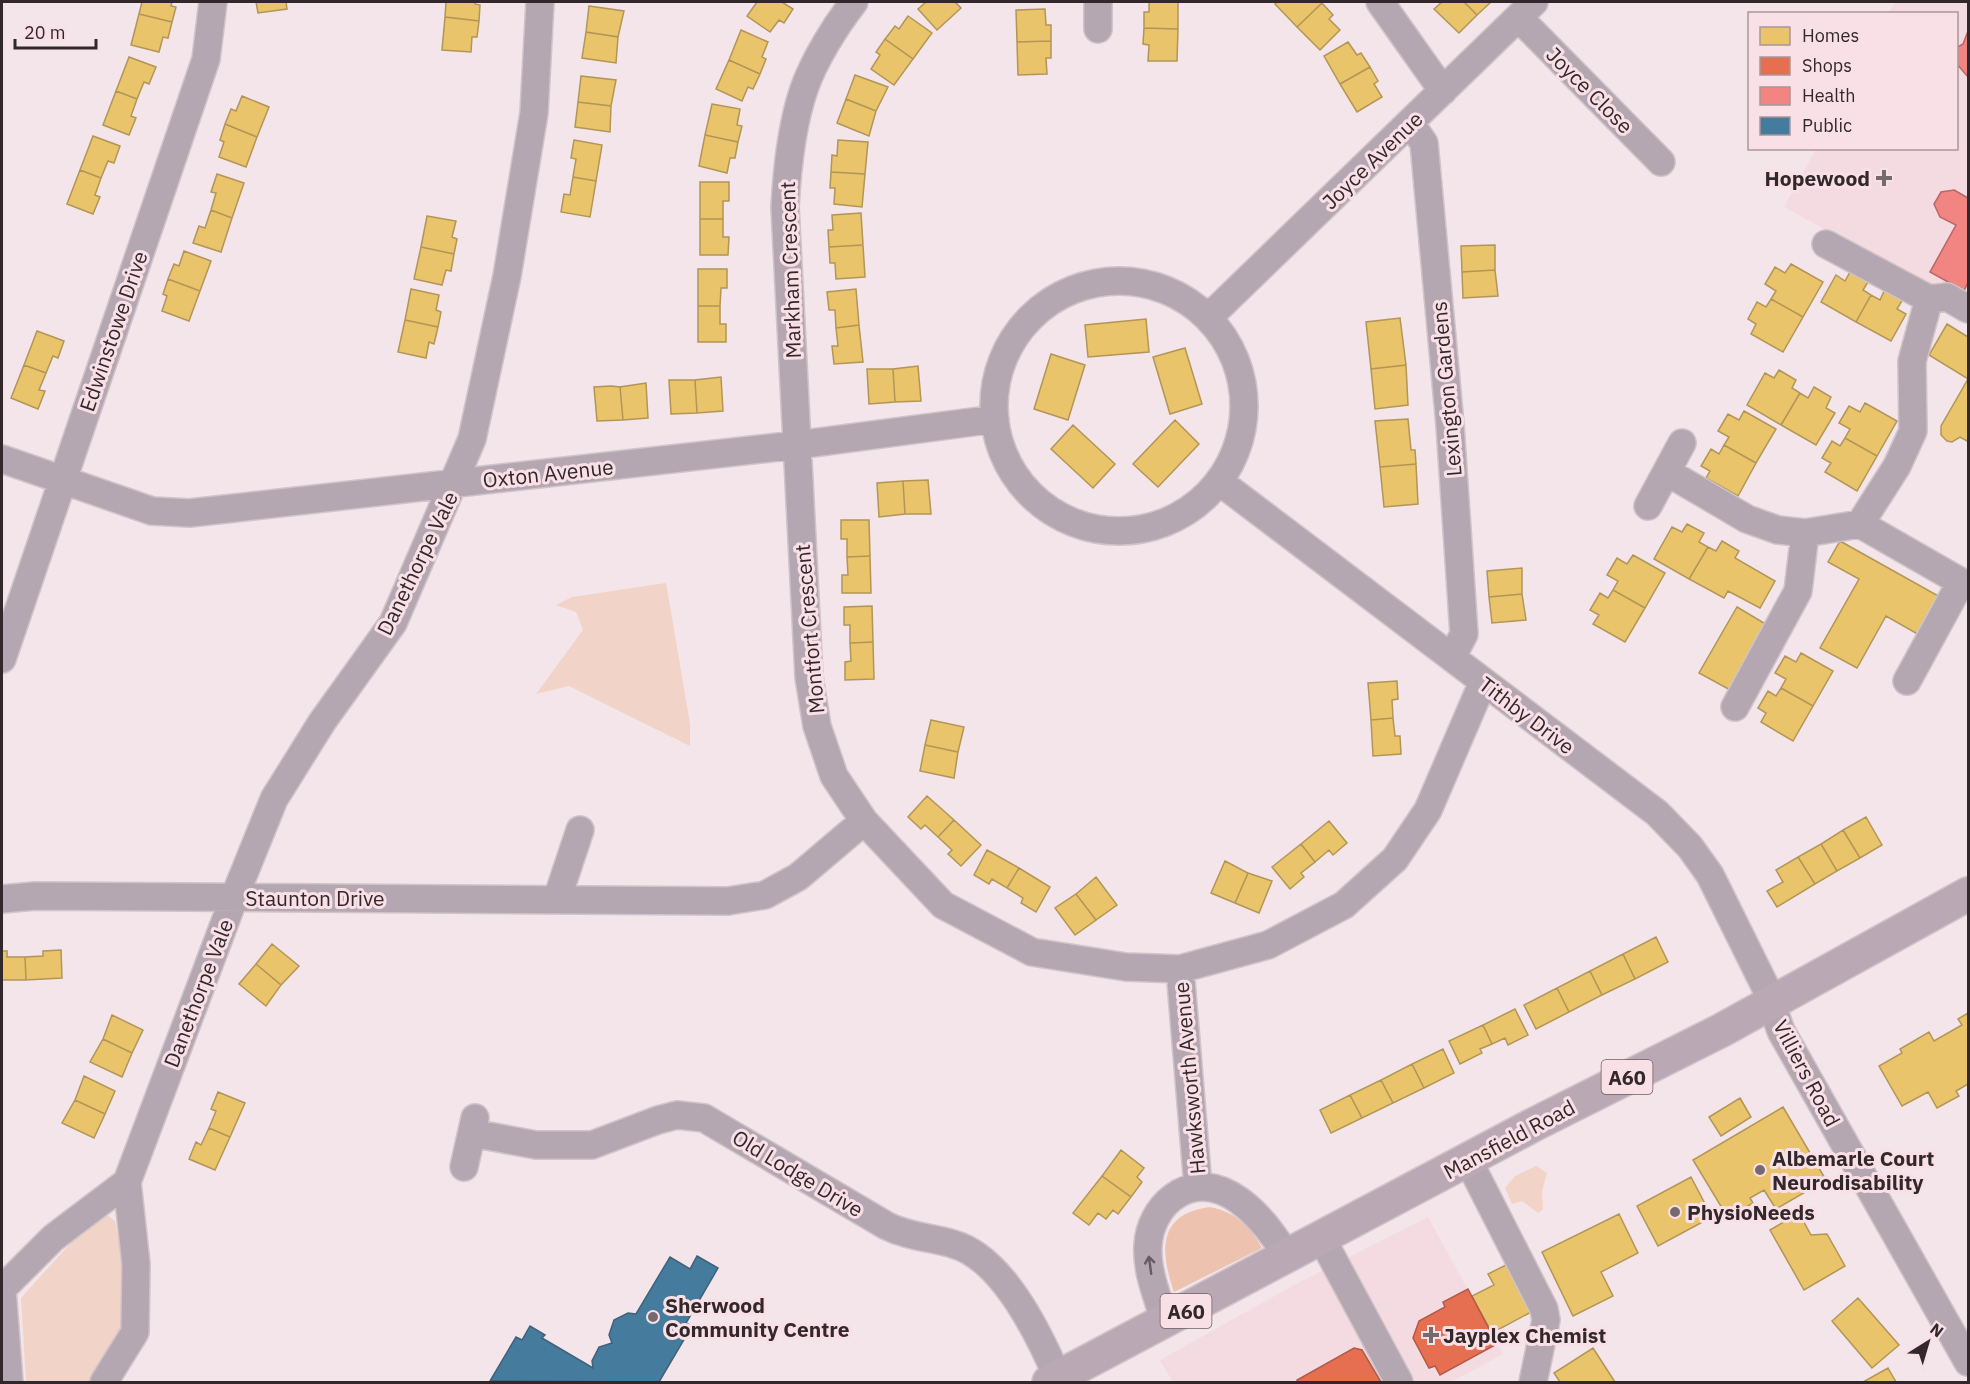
<svg xmlns="http://www.w3.org/2000/svg" width="1970" height="1384" font-family="'IBM Plex Sans',sans-serif">
<style>
.built{fill:#f4dae1}
.green{fill:#f1d3c7}
.forest{fill:#edc2af}
.homes{fill:#e9c46a;stroke:#b29557;stroke-width:1.5}
.shops{fill:#e76f51;stroke:#b15a46;stroke-width:1.5}
.health{fill:#f28482;stroke:#b86868;stroke-width:1.5}
.public{fill:#457b9d;stroke:#3f627b;stroke-width:1.5}
.lines{fill:none;stroke-linecap:round;stroke-linejoin:round}
.minor-casing{stroke:#cfc4c8;stroke-width:30}
.trunk-casing{stroke:#cfc4c8;stroke-width:36}
.minor{stroke:#b5a7b2;stroke-width:27}
.trunk{stroke:#baa9b5;stroke-width:33}
.oneway{stroke:#665b61}
.poi-dot{fill:#766a6e;stroke:#f9dfe6;stroke-width:2}
.labels{text-anchor:middle;dominant-baseline:central;stroke-width:6;stroke-linejoin:round;paint-order:stroke}
.shield{fill:#f9dfe6;stroke:#6e5f63;stroke-width:1.5}
.shield-label{font-size:20px;font-weight:bold;fill:#32282b}
.street-label{font-size:21px;fill:#32282b;stroke:#f9dfe6}
.poi-label{font-size:21px;font-weight:bold;fill:#32282b;stroke:#f9dfe6;text-anchor:start}
</style>
<rect width="100%" height="100%" fill="#f3e5e9"/>
<!-- built -->
<path class="built" d="M1895,2H1968V307L1784,207L1816,149L1956,148V14L1889,13Z
M1428,1217L1503,1354L1451,1382H1173L1160,1360L1300,1282Z"/>
<!-- green -->
<path class="green" d="M666,583L690,724V746L569,686L536,694L583,630L576,612L556,605L572,597Z
M1536,1166L1547,1173L1542,1191L1543,1209L1538,1213L1522,1201L1512,1204L1505,1188L1515,1176Z
M104,1213L115,1221L125,1278L124,1315L119,1346L93,1382H26L21,1298L87,1225Z"/>
<!-- forest -->
<path class="forest" d="M1210,1207C1235,1212 1250,1226 1262,1248L1174,1292C1160,1251 1157,1214 1210,1207Z"/>
<!-- homes -->
<path class="homes" d="M142,2H172L171,6L176,7L172,22L139,14Z
M256,2H286L287,9L258,13Z
M446,2H475V4L480,5L479,21L445,17Z
M757,2H782L793,9L784,23L779,20L770,32L747,16Z
M926,2H955L961,8L937,30L918,9Z
M1149,2H1178V29L1144,28V12H1149Z
M1277,2H1320L1322,3L1297,27L1275,4Z
M1442,2H1464L1477,15L1459,33L1434,9Z
M1464,2H1491L1477,15Z
M1322,3L1333,15L1329,19L1340,30L1320,50L1297,27Z
M589,6L624,11L618,37L586,32Z
M1045,9L1046,25H1051V41L1017,42L1016,10Z
M139,14L172,22L168,38L163,37L159,52L131,45Z
M908,16L932,33L913,59L885,39L895,26L899,29Z
M445,17L479,21L477,37H472L471,52L442,50Z
M1144,28L1178,29L1177,61H1148L1149,45L1143,44Z
M741,30L768,42L762,57L766,59L760,74L729,60Z
M586,32L618,37L616,63L582,58Z
M885,39L913,59L894,85L871,69L880,55L876,52Z
M1051,41V58H1046L1047,74L1018,75L1017,42Z
M1348,42L1357,55L1361,53L1370,67L1340,84L1324,56Z
M129,57L156,67L149,84L144,82L137,99L116,91Z
M729,60L760,74L753,89L748,87L742,101L716,89Z
M1370,67L1378,81L1374,84L1382,97L1357,112L1340,84Z
M855,75L888,87L876,111L846,99Z
M581,76L616,80L611,106L578,102Z
M116,91L137,99L131,116L136,118L129,135L103,125Z
M242,96L269,107L257,137L225,124L231,109L236,111Z
M846,99L876,111L869,136L837,123Z
M578,102L611,106L610,132L575,127Z
M712,104L740,109L737,125L742,126L738,142L705,135Z
M225,124L257,137L246,167L219,157L224,142L220,140Z
M705,135L738,142L735,158H730L727,173L699,166Z
M93,136L120,146L114,163L108,161L101,178L80,170Z
M574,140L602,145L596,181L573,177L576,159L571,158Z
M838,140L868,142L865,174L831,172L832,155L837,156Z
M80,170L101,178L95,195L100,197L93,214L67,204Z
M831,172L865,174L862,207L834,204L835,188H830Z
M217,174L244,183L232,218L211,210L216,193L211,192Z
M573,177L596,181L590,217L561,212L564,194L570,195Z
M700,182H729V201H723V219H700Z
M211,210L232,218L221,252L193,243L199,226L205,228Z
M861,213L863,245L829,247L828,230H833L832,215Z
M427,216L456,221L452,237L457,239L454,254L421,247Z
M700,219H723V237H729L728,255H700Z
M863,245L865,277L836,279L835,263H830L829,247Z
M1495,245V270L1462,272L1461,246Z
M421,247L454,254L451,271L446,270L442,285L414,279Z
M184,251L211,261L200,291L168,279L174,264L179,266Z
M1791,264L1823,282L1803,317L1771,299L1776,291L1765,284L1775,267L1785,273Z
M698,269H727V288H721L720,306H698Z
M1495,270L1498,296L1463,298L1462,272Z
M1850,272L1868,282L1863,290L1871,295L1856,322L1821,302L1836,275L1845,281Z
M168,279L200,291L189,321L162,311L167,296L163,294Z
M411,289L439,295L436,310L441,312L438,327L405,320Z
M856,289L859,325L836,328L835,310H829L827,292Z
M1885,289L1903,299L1897,309L1906,314L1891,341L1856,322L1871,295L1880,300Z
M1771,299L1803,317L1783,352L1751,334L1756,324L1748,319L1757,302L1766,307Z
M698,306H720V324H726V342H698Z
M1400,318L1406,365L1371,369L1366,322Z
M1146,319L1149,352L1088,357L1085,325Z
M405,320L438,327L434,344L429,342L426,358L398,352Z
M1947,324L1968,337V379L1929,355Z
M859,325L863,362L834,364L832,346H838L836,328Z
M37,331L64,341L58,358L53,356L46,373L24,365Z
M1185,348L1202,404L1170,414L1153,357Z
M1051,354L1085,365L1068,420L1034,409Z
M24,365L46,373L39,390L45,391L38,409L11,398Z
M1406,365L1408,405L1375,409L1371,369Z
M918,366L921,401L895,402L893,369Z
M867,369H893L895,402L869,404Z
M1779,370L1796,380L1792,388L1800,393L1781,425L1747,405L1765,373L1774,378Z
M721,377L723,411L697,413L695,380Z
M1968,379V439L1967,441L1960,437L1952,442L1947,441L1941,435V426Z
M669,380H695L697,413L671,414Z
M646,383L648,418L623,420L620,387Z
M611,386L620,387L623,420L597,421L594,387Z
M1814,387L1831,397L1826,408L1835,413L1816,445L1781,425L1800,393L1808,398Z
M1865,403L1897,421L1877,456L1845,438L1850,429L1839,423L1849,406L1860,412Z
M1744,411L1776,429L1756,463L1724,445L1729,437L1718,431L1728,414L1739,420Z
M1408,419L1411,450H1415L1416,464L1380,467L1375,421Z
M1175,420L1199,444L1158,487L1133,464Z
M1073,425L1115,464L1093,488L1051,449Z
M1845,438L1877,456L1857,491L1825,472L1831,463L1822,458L1832,441L1840,446Z
M1724,445L1756,463L1738,496L1706,478L1710,471L1701,466L1711,449L1719,454Z
M1416,464L1418,504L1384,507L1380,467Z
M928,480L931,514H905L903,481Z
M903,481L905,514L879,517L877,483Z
M841,520H869L870,556L847,557V539H841Z
M1687,524L1704,533L1699,542L1708,547L1689,579L1654,559L1672,527L1682,532Z
M1722,541L1739,551L1735,558L1775,581L1760,608L1728,591L1724,598L1689,579L1708,547L1716,551Z
M1840,541L1942,598L1921,636L1886,616L1857,668L1820,648L1859,579L1828,562Z
M1633,555L1665,573L1645,608L1613,590L1618,581L1607,575L1617,558L1627,564Z
M870,556L871,593H842V575H848L847,557Z
M1522,568V594L1489,597L1487,571Z
M1613,590L1645,608L1625,642L1593,624L1599,615L1590,610L1600,593L1608,598Z
M1522,594L1526,620L1492,623L1489,597Z
M872,606L873,642L850,643V625H844V607Z
M1737,607L1769,626L1732,691L1699,673Z
M873,642L874,679L845,680V662L851,661L850,643Z
M1801,653L1833,671L1813,706L1781,688L1786,679L1775,673L1785,656L1796,662Z
M1397,681L1398,699L1392,700L1393,718L1371,720L1368,683Z
M1781,688L1813,706L1793,741L1761,722L1766,713L1758,708L1768,691L1776,696Z
M1393,718L1395,736H1400L1401,754L1373,756L1371,720Z
M931,720L964,727L958,752L925,745Z
M925,745L958,752L954,778L920,771Z
M927,796L954,820L938,837L925,825L921,829L908,817Z
M1866,817L1882,845L1860,858L1843,830Z
M954,820L981,845L961,866L948,854L952,850L938,837Z
M1329,821L1347,843L1333,855L1329,850L1315,862L1301,844Z
M1843,830L1860,858L1837,871L1821,844Z
M1301,844L1315,862L1301,873L1304,877L1290,889L1272,867Z
M1821,844L1837,871L1815,884L1798,857Z
M987,850L1019,868L1007,888L992,879L989,884L974,875Z
M1798,857L1815,884L1777,907L1767,891L1783,882L1776,870Z
M1225,861L1248,873L1235,903L1211,893Z
M1019,868L1050,887L1036,912L1021,903L1023,898L1007,888Z
M1248,873L1272,881L1259,913L1235,903Z
M1096,877L1117,905L1096,920L1076,894Z
M1076,894L1096,920L1075,935L1055,908Z
M1656,937L1668,962L1635,979L1623,954Z
M272,944L299,966L281,985L256,964Z
M61,950L62,978L26,980L25,957L43,956V951Z
M2,951H7V957H25L26,980H2Z
M1623,954L1635,979L1602,995L1590,971Z
M256,964L281,985L266,1006L239,984Z
M1590,971L1602,995L1569,1012L1557,988Z
M1557,988L1569,1012L1536,1029L1524,1005Z
M1515,1009L1528,1035L1508,1045L1505,1038L1492,1044L1483,1025Z
M1968,1013V1084L1956,1091L1959,1096L1937,1108L1928,1092L1902,1106L1879,1066L1902,1053L1900,1049L1929,1032L1934,1041L1962,1025L1958,1019Z
M112,1015L143,1030L132,1053L103,1039Z
M1483,1025L1492,1044L1480,1049L1482,1053L1460,1064L1449,1041Z
M103,1039L132,1053L122,1077L90,1062Z
M1443,1049L1454,1073L1424,1088L1412,1064Z
M1412,1064L1424,1088L1393,1103L1381,1080Z
M84,1076L115,1091L105,1114L75,1100Z
M1381,1080L1393,1103L1362,1118L1350,1095Z
M218,1092L245,1103L230,1137L209,1128L216,1111L211,1109Z
M1350,1095L1362,1118L1331,1133L1320,1110Z
M1740,1098L1751,1117L1721,1136L1709,1117Z
M75,1100L105,1114L94,1138L62,1123Z
M1783,1107L1826,1180L1776,1209L1764,1190L1750,1198L1753,1203L1728,1218L1693,1160Z
M209,1128L230,1137L215,1170L189,1159L196,1142L201,1145Z
M1121,1150L1144,1168L1137,1177L1142,1182L1131,1197L1102,1176Z
M1102,1176L1131,1197L1118,1214L1113,1210L1106,1219L1098,1213L1089,1225L1073,1213Z
M1691,1177L1712,1217L1658,1246L1637,1206Z
M1799,1213L1811,1235L1827,1234L1845,1266L1804,1290L1770,1230Z
M1619,1214L1638,1253L1601,1272L1613,1296L1573,1316L1542,1252Z
M1508,1264L1533,1311L1492,1333L1472,1296L1494,1285L1488,1274Z
M1858,1298L1899,1345L1872,1368L1832,1321Z
M1593,1348L1615,1382H1560L1554,1373Z
M1888,1368L1896,1382H1863Z"/>
<!-- shops -->
<path class="shops" d="M1468,1289L1497,1344L1440,1375L1435,1366L1429,1368L1413,1338L1419,1321L1445,1307L1443,1302Z
M1354,1348L1362,1350L1381,1382H1298L1297,1380Z"/>
<!-- health -->
<path class="health" d="M1968,31V77L1956,63V48L1963,44Z
M1954,190L1968,198V282L1964,291L1930,272L1956,225L1940,217L1934,204L1941,192Z"/>
<!-- public -->
<path class="public" d="M697,1256L718,1268L686,1323L692,1326L659,1382L490,1381L516,1337L522,1340L530,1326L545,1335L542,1338L593,1368L592,1361L599,1347L612,1343L609,1335L614,1320L628,1313L636,1314L670,1257L690,1269Z"/>
<g class="lines">
<defs>
<path id="minor" d="M854,2C836,25 814,60 804,89C792,124 787,170 785,207L809,677L817,726L834,776L864,821L943,905L1032,952L1126,967L1180,969L1268,945L1344,905L1395,859L1428,810L1483,682
M1098,2V29
M1380,2L1443,91
M1519,18L1661,162
M1410,123L1424,143L1450,425L1464,634L1452,657
M1826,244L1929,299L1912,361L1913,431L1897,466L1860,524
M994 406a125 125 0 1 1 250 0a125 125 0 1 1-250 0Z
M1929,299L1947,297L1968,309
M1208,318L1534,2
M2,459L152,511L190,513L797,445L995,419
M1667,472L1747,519L1778,530L1805,533L1860,524L1968,586
M1220,482L1657,813L1690,847L1710,875L1766,988L1781,1031L1968,1362
M1648,506L1682,443
M2,659L206,59L213,2
M1907,681L1961,582
M1735,707L1798,591L1805,533
M2,899L35,896L728,901L765,895L798,877L864,821
M557,899L580,830
M1180,969L1198,1187
M472,1133L536,1145H592L658,1120L677,1115L704,1118L887,1226C909,1237 930,1237 953,1244C1003,1258 1039,1334 1058,1378
M1468,1160L1544,1309L1546,1320L1533,1382
M464,1167L475,1118
M1322,1239L1399,1382
M1165,1322C1158,1298 1146,1271 1148,1245C1149,1227 1158,1209 1172,1198C1218,1162 1267,1221 1287,1257
M9,1382L2,1289L53,1238L127,1182
M104,1382L135,1332L136,1264L127,1182L234,898L274,799L322,722L393,623L472,439L507,276L534,113L540,2"/>
<path id="trunk" d="M1049,1382L1533,1125L1722,1030L1968,894"/>
</defs>
<!-- minor casing -->
<use href="#minor" class="minor-casing"/>
<!-- trunk casing -->
<use href="#trunk" class="trunk-casing"/>
<!-- minor -->
<use href="#minor" class="minor"/>
<!-- trunk -->
<use href="#trunk" class="trunk"/>
</g>
<!-- one-way arrows -->
<defs><path id="oneway-shaft" d="M-6 0H5M1.5-3L5.5 0L1.5 3" fill="none" stroke-width="1.6" stroke-linecap="round" stroke-linejoin="round" transform="scale(1.5)"/></defs>
<use class="oneway" href="#oneway-shaft" transform="translate(1150 1265) rotate(-98)"/>
<!-- markers -->
<g class="poi-dot">
<path d="M1881 169h6v6h6v6h-6v6h-6v-6h-6v-6h6z"/>
<circle cx="1760" cy="1170" r="6"/>
<circle cx="1675" cy="1212" r="6"/>
<circle cx="653" cy="1317" r="6"/>
<path d="M1428 1326h6v6h6v6h-6v6h-6v-6h-6v-6h6z"/>
</g>
<g class="labels">
<!-- shield labels -->
<g class="shield">
<rect x="1601.5" y="1060" width="51" height="34" rx="4.5"/>
<rect x="1160.5" y="1294" width="51" height="34" rx="4.5"/>
</g>
<g class="shield-label">
<text x="1627" y="1077">A60</text>
<text x="1186" y="1311">A60</text>
</g>
<!-- street labels -->
<g class="street-label">
<text transform="translate(1590 90) rotate(45)">Joyce Close</text>
<text transform="translate(1372 160) rotate(-44)">Joyce Avenue</text>
<text transform="translate(790 270) rotate(-92)">Markham Crescent</text>
<text transform="translate(113 331) rotate(-71)">Edwinstowe Drive</text>
<text transform="translate(1446 389) rotate(-95)">Lexington Gardens</text>
<text transform="translate(548 473) rotate(-6)">Oxton Avenue</text>
<text transform="translate(417 563) rotate(-64)">Danethorpe Vale</text>
<text transform="translate(809 629) rotate(-95)">Montfort Crescent</text>
<text transform="translate(1527 715) rotate(37)">Tithby Drive</text>
<text x="315" y="898">Staunton Drive</text>
<text transform="translate(198 993) rotate(-69)">Danethorpe Vale</text>
<text transform="translate(1807 1073) rotate(62)">Villiers Road</text>
<text transform="translate(1189 1078) rotate(-95)">Hawksworth Avenue</text>
<text transform="translate(1509 1139) rotate(-28)">Mansfield Road</text>
<text transform="translate(798 1173) rotate(31)">Old Lodge Drive</text>
</g>
<!-- poi labels -->
<g class="poi-label">
<text x="1870" y="178" text-anchor="end">Hopewood</text>
<text x="1772" y="1158">Albemarle Court<tspan x="1772" dy="24">Neurodisability</tspan></text>
<text x="1687" y="1212">PhysioNeeds</text>
<text x="665" y="1305">Sherwood<tspan x="665" dy="24">Community Centre</tspan></text>
<text x="1443" y="1335">Jayplex Chemist</text>
</g>
</g>
<!-- border -->
<rect width="1970" height="1384" fill="none" stroke="#32282b" stroke-width="6"/>
<!-- legend -->
<rect x="1748" y="12" width="210" height="138" fill="#f9dfe6" stroke="#a9969b" stroke-width="1.5"/>
<rect x="1760" y="27" width="30" height="18" fill="#e9c46a" stroke="#a9969b" stroke-width="1.5"/>
<text x="1802" y="42" font-size="18" fill="#32282b">Homes</text>
<rect x="1760" y="57" width="30" height="18" fill="#e76f51" stroke="#a9969b" stroke-width="1.5"/>
<text x="1802" y="72" font-size="18" fill="#32282b">Shops</text>
<rect x="1760" y="87" width="30" height="18" fill="#f28482" stroke="#a9969b" stroke-width="1.5"/>
<text x="1802" y="102" font-size="18" fill="#32282b">Health</text>
<rect x="1760" y="117" width="30" height="18" fill="#457b9d" stroke="#a9969b" stroke-width="1.5"/>
<text x="1802" y="132" font-size="18" fill="#32282b">Public</text>
<!-- north arrow -->
<g transform="translate(1928 1342) rotate(37)" stroke="#f9dfe6" stroke-width="4.5" paint-order="stroke">
<path d="M0-4.5L10 22L0 15L-10 22Z" fill="#32282b"/>
<text y="-9" font-size="16" font-weight="bold" text-anchor="middle" fill="#32282b">N</text>
</g>
<!-- scale -->
<path d="M15 39v9h81v-9" fill="none" stroke="#32282b" stroke-width="3"/>
<text x="24" y="39" font-size="18" fill="#32282b" stroke="#f9dfe6" stroke-width="4.5" paint-order="stroke">20 m</text>
</svg>
